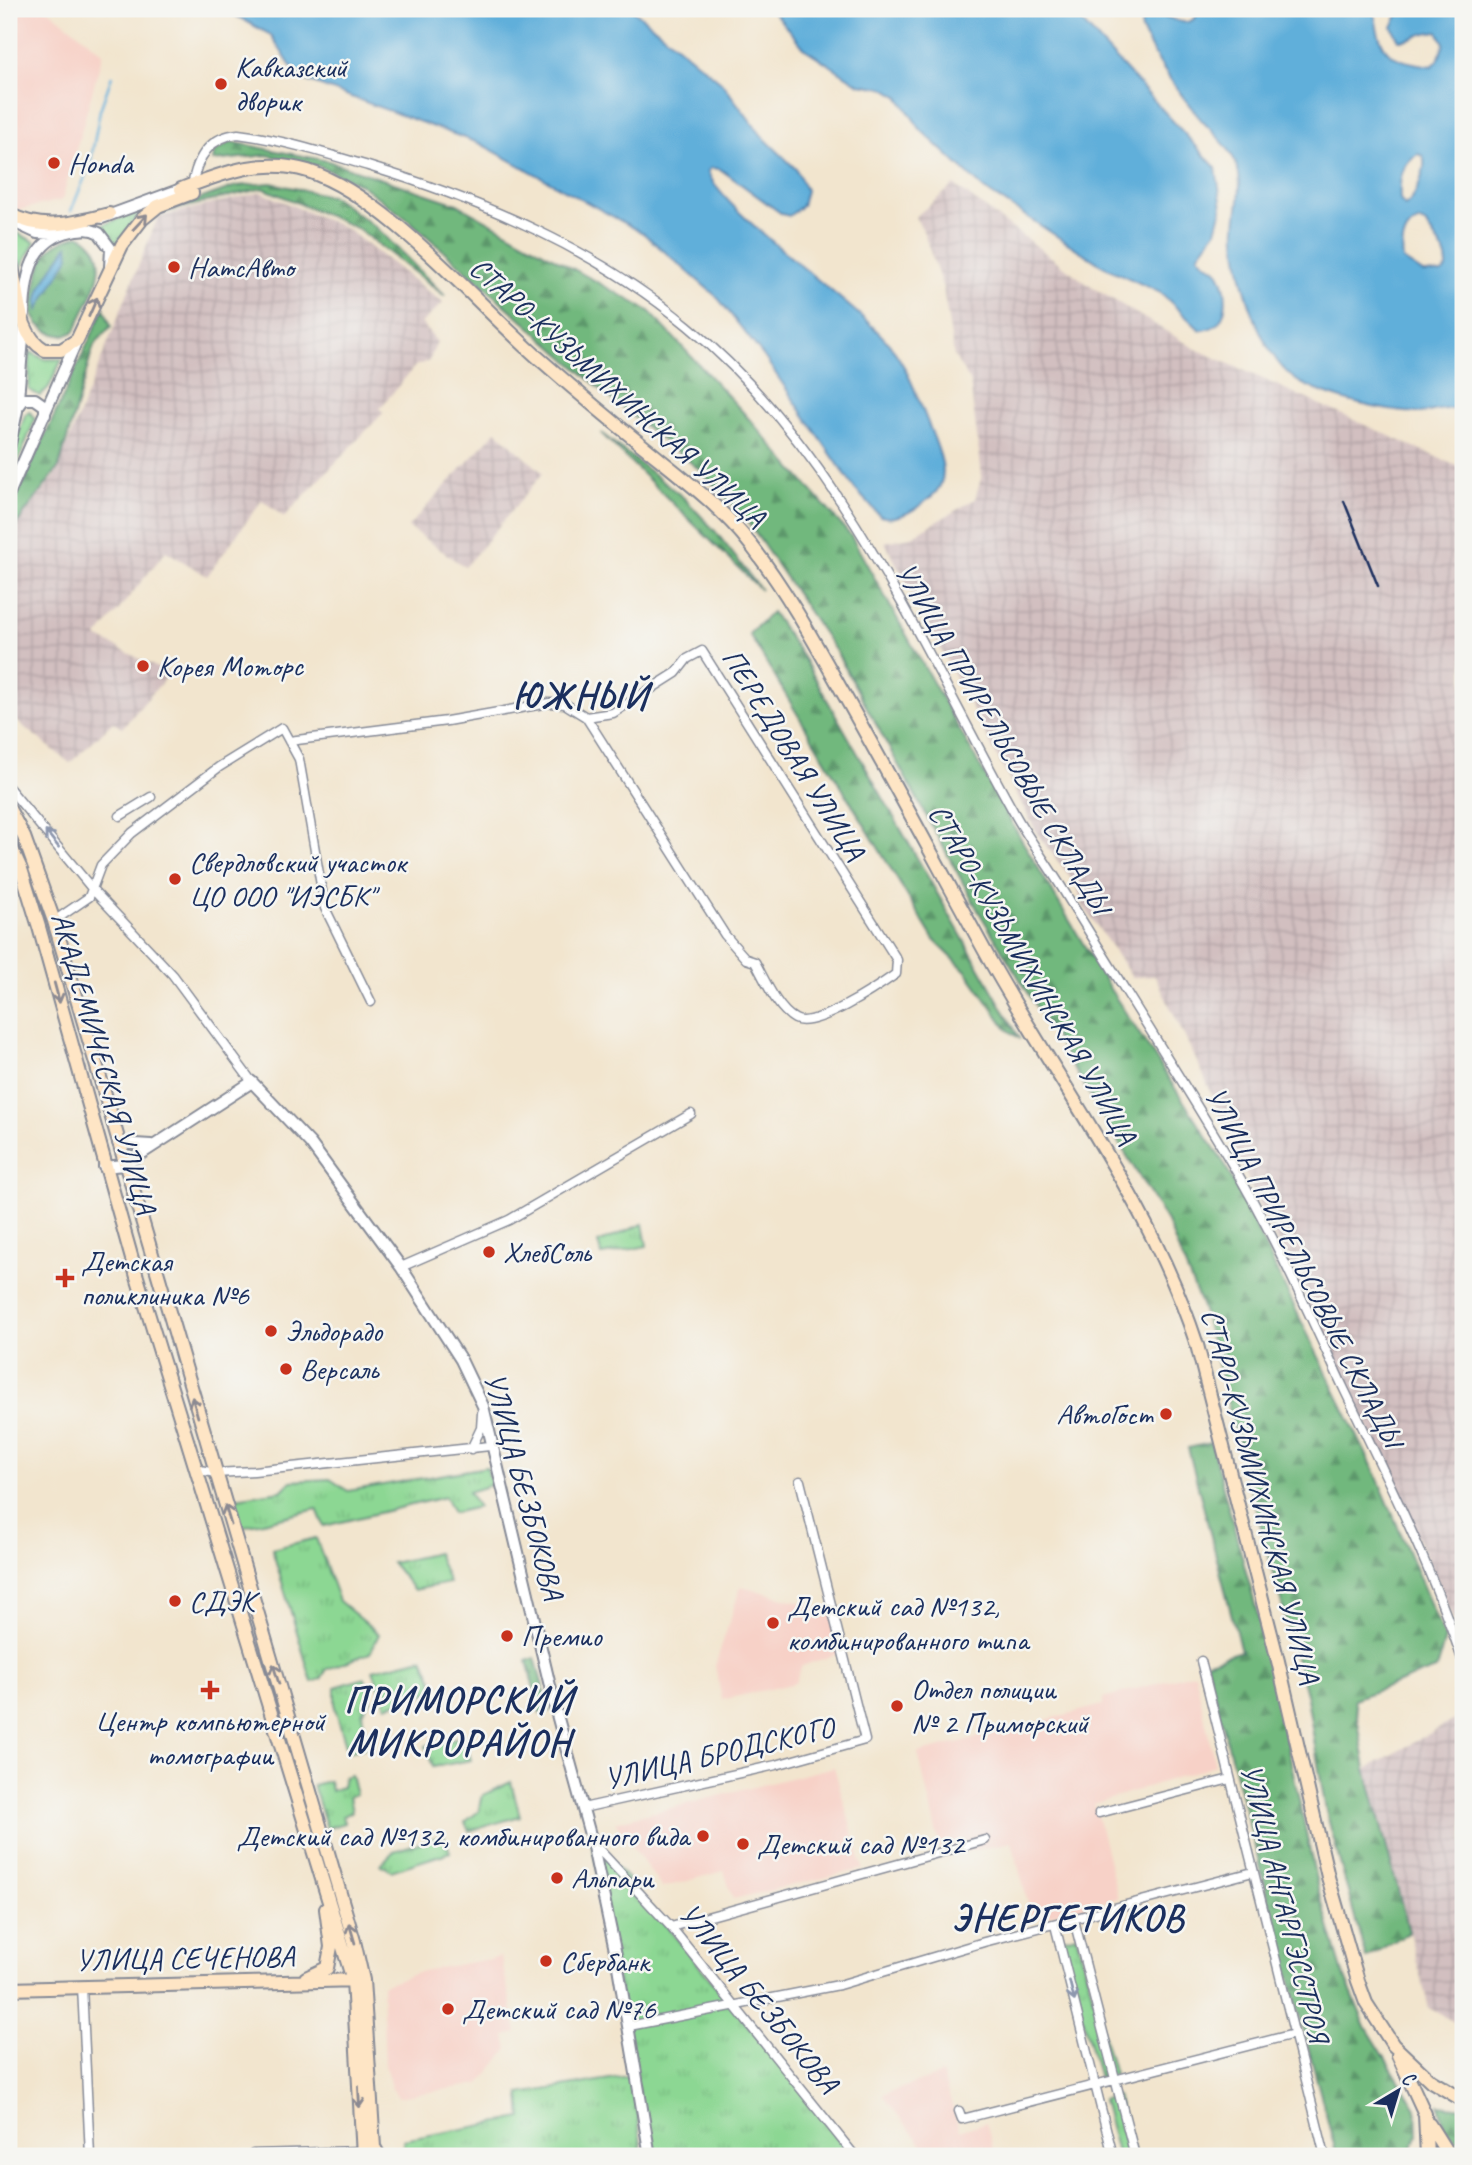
<svg xmlns="http://www.w3.org/2000/svg" width="1472" height="2165" font-family="Caveat,sans-serif">
<style>
.built{fill:#f7d1c7}
.industrial{fill:url(#industrial-grid)}
.grass{fill:url(#grass-tufts);stroke:#548378;stroke-width:2}
.forest{fill:url(#forest-firs);stroke:#46746e;stroke-width:2}
.water{fill:#60afda;stroke:#3e6f9c;stroke-width:2;fill-rule:evenodd}
.lines{fill:none;stroke-linecap:round;stroke-linejoin:round}
.stream{stroke:#60afda;stroke-width:2.5}
.minor-casing{stroke:#868a96;stroke-width:11}
.tertiary-casing{stroke:#868a96;stroke-width:14}
.secondary-casing{stroke:#868a96;stroke-width:16}
.minor{stroke:#fff;stroke-width:8}
.tertiary{stroke:#fff;stroke-width:10}
.secondary{stroke:#fee5c5;stroke-width:12}
.rail{stroke:#1b2f5e;stroke-width:2.5}
.oneway{stroke:#8c8a92}
.oneway2{stroke:#8d97ae}
.poi-dot{fill:#c8321e;stroke:#f6f6f2;stroke-width:2.5}
.labels{text-anchor:middle;dominant-baseline:central;stroke-width:5;stroke-linejoin:round;paint-order:stroke}
.poi-label{font-size:30px;fill:#1b2f5e;stroke:#f6f6f2;text-anchor:start}
.street-label{font-size:30px;fill:#1b2f5e;stroke:#f6f6f2}
.district-label{font-size:37px;font-weight:bold;letter-spacing:2px;fill:#1b2f5e;stroke:#f6f6f2}
</style>
<defs>
<pattern id="industrial-grid" width="8" height="8" patternUnits="userSpaceOnUse" patternTransform="scale(1.75)"><rect width="8" height="8" fill="#d2bfc0"/><path d="M0 4h8M4 0v8" fill="none" stroke="#b4a4a7"/></pattern>
<pattern id="grass-tufts" width="24" height="20" patternUnits="userSpaceOnUse" patternTransform="scale(1.75)"><rect width="24" height="20" fill="#8cd793"/><path d="M3 7l-1-3M5 7V3M7 7l1-3M15 17l-1-3M17 17v-4M19 17l1-3" fill="none" stroke="#78b981"/></pattern>
<pattern id="forest-firs" width="22" height="20" patternUnits="userSpaceOnUse" patternTransform="scale(1.75)"><rect width="22" height="20" fill="#71b87d"/><path d="M5 1l3.5 6h-7zM16 11l3.5 6h-7z" fill="#5c966a"/></pattern>
</defs>
<rect width="100%" height="100%" fill="#f6f6f2"/>
<filter id="ink" filterUnits="userSpaceOnUse"><feTurbulence type="fractalNoise" baseFrequency=".0143" numOctaves="2"/><feDisplacementMap in="SourceGraphic" scale="14" xChannelSelector="R" yChannelSelector="G"/><feConvolveMatrix kernelMatrix="1 2 1 2 8 2 1 2 1" color-interpolation-filters="sRGB"/></filter>
<filter id="wash" filterUnits="userSpaceOnUse"><feTurbulence type="fractalNoise" baseFrequency=".00686" numOctaves="4" result="noise"/><feDisplacementMap in="SourceGraphic" scale="28" xChannelSelector="R" yChannelSelector="G"/><feGaussianBlur stdDeviation="1.57" result="paint"/><feColorMatrix in="noise" values="0 0 0 0 0 0 0 0 0 0 0 0 0 0 0 0 0 1.4 0 .05"/><feComposite in="paint" operator="in"/></filter>
<g filter="url(#wash)">
<rect width="100%" height="100%" fill="#f2e5ce"/>
<!-- built -->
<path class="built" d="M9,9H48L103,53L62,200L14,211L9,205Z
M741,1586L834,1612L843,1652L802,1666L795,1683L722,1700L715,1666Z
M1195,1673L1215,1765L1094,1804L1118,1898L1032,1919L1012,1842L942,1857L918,1753L1103,1705V1698Z
M834,1767L863,1869L733,1899L724,1871L662,1888L615,1822Z
M501,1957L517,2033L505,2036L508,2049L480,2084L398,2097L391,2087L385,2065L382,1985L422,1971Z
M942,2074L960,2131L986,2122L995,2155L931,2156L882,2095Z"/>
<!-- industrial -->
<path class="industrial" d="M954,185L1090,286L1196,349L1463,469V1641L1381,1454L1259,1205L1203,1074L1155,976L1132,977L1082,904L1077,886L1038,835L885,542L911,537L975,499L982,475L970,381L954,356L943,288L922,228L915,217Z
M261,192L347,229L443,303L421,323L437,342L429,361L415,366L380,408L383,413L284,517L262,500L207,576L166,551L97,637L169,674L122,728L113,722L70,763L9,715V534L55,475L158,217Z
M496,431L543,473L465,567L408,527Z
M1463,1718V2027L1429,2008L1366,1769L1452,1721Z"/>
<!-- grass -->
<path class="grass" d="M143,209L115,248L110,236L98,227Z
M9,229L35,242L21,268Z
M30,352L44,359H62L49,387L40,396L29,390Z
M29,411L35,419L9,485V464L25,415Z
M643,1224L647,1246L602,1255L598,1243Z
M487,1467L491,1485L468,1492L478,1507L453,1513L445,1497L324,1526L317,1509L242,1527L232,1520L234,1498L281,1491L291,1481L330,1479L348,1491Z
M316,1538L339,1601L379,1634L370,1653L327,1669L321,1679L312,1682L272,1549Z
M437,1553L449,1583L414,1590L392,1563Z
M423,1658L437,1690L386,1706L373,1670Z
M365,1678L371,1700L362,1713L367,1747L348,1752L335,1708V1687Z
M464,1736L471,1760L433,1767L426,1746Z
M351,1775L356,1794L349,1797L352,1812L343,1816L344,1823L327,1828L313,1785L329,1781L331,1791L342,1787L344,1777Z
M511,1782L520,1816L469,1831L465,1822L479,1811L483,1795Z
M444,1835L450,1852L391,1871L381,1864L394,1851Z
M592,1842L626,1877L856,2156H650Z
M1076,1935L1114,2074L1099,2078L1061,1939Z
M634,2075L642,2156H404L403,2140L522,2118L520,2094Z
M1117,2096L1134,2156H1118L1103,2100Z"/>
<!-- forest -->
<path class="forest" d="M231,142L328,161L457,204L649,311L742,411L851,536L1014,827L1110,989L1224,1163L1375,1472L1445,1639L1436,1669L1354,1699L1366,1769L1409,1932L1366,1958L1326,1811L1307,1698L1202,1307L1167,1222L979,912L837,653L745,518L700,470L614,401L411,222L360,184L319,166L267,155L213,161L214,152Z
M271,183L334,197L378,229L445,296L357,228L263,188L161,213L236,186Z
M79,235C121,256 88,299 75,331C59,342 36,329 32,311C31,303 34,292 36,284C43,253 48,244 79,235Z
M104,308L111,326L94,345L59,467L9,534V514Z
M601,433L684,498L715,531L761,590Z
M772,612L804,659L1020,1039L1007,1029L966,971L934,940L749,634Z
M1211,1443L1266,1645L1318,1889L1342,1970L1365,2025L1416,2108L1417,2135L1410,2156H1337L1206,1662L1241,1651L1188,1448Z
M535,1658L550,1711L540,1713L527,1661Z
M1439,2105L1463,2108V2145L1445,2129Z"/>
<!-- water -->
<path class="water" d="M224,9H632L721,82L762,136L796,169L806,190L802,206L789,216L782,214L720,169L711,168L708,171C717,209 856,303 888,343C909,368 919,402 932,433C940,454 952,479 932,496C918,508 899,522 880,516L855,489L765,358L717,297L643,233L481,144L304,80L290,65L271,35Z
M771,9H1070L1216,168L1222,208L1216,231L1198,255C1203,265 1213,264 1219,273C1230,292 1230,330 1200,330L1161,293L1103,266L984,189L921,130L898,96L885,88L859,84L805,49Z
M1195,9H1374C1380,54 1387,60 1432,66L1438,61L1444,43L1438,32C1423,30 1413,41 1399,40L1392,27L1401,9H1463V412C1451,403 1431,414 1417,413C1381,411 1336,400 1303,384C1262,364 1239,281 1236,239C1234,218 1243,196 1239,175C1234,145 1210,133 1194,111C1175,87 1154,58 1142,30L1141,24L1148,15C1167,11 1183,31 1196,17ZM1418,154L1423,156C1428,167 1415,199 1405,206L1400,200C1399,182 1400,164 1418,154ZM1421,221L1426,224C1433,240 1448,249 1447,268L1442,273H1423L1403,260C1401,244 1403,226 1421,221Z
M68,245L69,257L38,310C34,287 57,264 68,245Z"/>
<g class="lines">
<!-- stream -->
<path class="stream" d="M71,211L90,165L100,110L112,76"/>
</g>
</g>
<g filter="url(#ink)">
<g class="lines">
<defs>
<path id="minor" d="M192,187C196,160 208,137 238,134C283,140 325,153 368,166C483,201 594,248 688,326C842,452 922,649 1017,818C1031,842 1047,864 1062,888C1117,978 1175,1068 1229,1159C1273,1232 1308,1312 1344,1389C1387,1478 1432,1568 1463,1662
M289,741L447,721L549,703L565,704L586,717L613,713L676,673L687,659L702,651L897,960L896,974C879,986 814,1030 795,1019C777,1009 765,980 755,962L746,959L725,935L586,717
M9,788L94,891L173,975L252,1082
M120,816L151,797
M54,921L89,897L101,865L132,833L219,767L282,728L299,759L325,908L371,1002
M401,1267L509,1220L691,1114
M471,1449L481,1428L482,1413
M195,1469L215,1473L254,1471L490,1446
M1201,1661L1325,2156
M583,1808L776,1765L865,1740L800,1481
M1099,1813L1230,1779
M592,1842L671,1927L855,2156
M1074,1920L1135,2156
M1055,1925L1113,2156
M671,1927L985,1840
M82,1986L90,2156
M629,2026L839,1985L984,1942L1253,1872
M959,2111L962,2119L1294,2034
M253,2154L362,2151"/>
<path id="tertiary" d="M102,218L181,189
M9,220L37,233L57,234
M24,314C25,277 31,239 72,231C83,229 90,228 99,233L111,249L110,267
M18,407L24,399H35L45,406V415
M9,449L17,411L24,326
M9,494L77,340
M118,1143L151,1145
M104,1167L124,1165L252,1082L310,1143L401,1267L461,1360L483,1406L556,1711L592,1842L616,1955L650,2156"/>
<path id="secondary" d="M181,189C223,173 263,157 308,171C388,197 477,305 542,361C575,390 608,418 642,445C680,476 721,506 751,545C786,590 814,641 842,691C893,781 942,873 992,964C1063,1090 1152,1206 1197,1345L1278,1661L1328,1877L1358,1981L1366,2003L1393,2045L1431,2081L1463,2100
M9,214C43,232 74,223 109,214
M9,257C20,286 14,333 45,350H61L77,340L122,245L142,219L158,206L192,193
M9,809L24,837L54,921L354,1941L363,1980L374,2147L379,2156
M9,843L21,869L39,927L137,1277L353,1980L363,2156
M306,1978L327,1968L331,1947L326,1909
M9,1989L358,1980
M1398,2055L1425,2114L1427,2156
M1429,2124L1449,2156"/>
</defs>
<!-- minor casing -->
<use href="#minor" class="minor-casing"/>
<!-- tertiary casing -->
<use href="#tertiary" class="tertiary-casing"/>
<!-- secondary casing -->
<use href="#secondary" class="secondary-casing"/>
<!-- minor -->
<use href="#minor" class="minor"/>
<!-- tertiary -->
<use href="#tertiary" class="tertiary"/>
<!-- secondary -->
<use href="#secondary" class="secondary"/>
<!-- rail -->
<path class="rail" d="M1344,501L1378,586"/>
</g>
<!-- one-way arrows -->
<defs><path id="oneway-shaft" d="M-6 0H5M1.5-3L5.5 0L1.5 3" fill="none" stroke-width="1.6" stroke-linecap="round" stroke-linejoin="round" transform="scale(1.75)"/></defs>
<g class="oneway">
<use href="#oneway-shaft" transform="translate(140 222) rotate(-47)"/>
<use href="#oneway-shaft" transform="translate(93 307) rotate(-66)"/>
<use href="#oneway-shaft" transform="translate(57 993) rotate(75)"/>
<use href="#oneway-shaft" transform="translate(195 1407) rotate(-106)"/>
<use href="#oneway-shaft" transform="translate(228 1515) rotate(-107)"/>
<use href="#oneway-shaft" transform="translate(276 1674) rotate(-107)"/>
<use href="#oneway-shaft" transform="translate(352 1933) rotate(-106)"/>
<use href="#oneway-shaft" transform="translate(359 2097) rotate(87)"/>
</g>
<g class="oneway2">
<use href="#oneway-shaft" transform="translate(52 839) rotate(-129)"/>
<use href="#oneway-shaft" transform="translate(1072 1991) rotate(76)"/>
</g>
</g>
<!-- markers -->
<g class="poi-dot">
<circle cx="221" cy="84" r="7"/>
<circle cx="54" cy="163" r="7"/>
<circle cx="174" cy="267" r="7"/>
<circle cx="143" cy="666" r="7"/>
<circle cx="175" cy="879" r="7"/>
<circle cx="489" cy="1252" r="7"/>
<path d="M61.5 1267.5h7v7h7v7h-7v7h-7v-7h-7v-7h7z"/>
<circle cx="271" cy="1331" r="7"/>
<circle cx="286" cy="1369" r="7"/>
<circle cx="1166" cy="1414" r="7"/>
<circle cx="175" cy="1601" r="7"/>
<circle cx="773" cy="1623" r="7"/>
<circle cx="507" cy="1636" r="7"/>
<path d="M206.5 1679.5h7v7h7v7h-7v7h-7v-7h-7v-7h7z"/>
<circle cx="897" cy="1706" r="7"/>
<circle cx="703" cy="1836" r="7"/>
<circle cx="743" cy="1844" r="7"/>
<circle cx="557" cy="1878" r="7"/>
<circle cx="546" cy="1961" r="7"/>
<circle cx="448" cy="2009" r="7"/>
</g>
<g class="labels">
<!-- poi labels -->
<g class="poi-label">
<text x="235" y="67">Кавказский<tspan x="235" dy="34">дворик</tspan></text>
<text x="68" y="163">Honda</text>
<text x="188" y="267">НатсАвто</text>
<text x="157" y="666">Корея Моторс</text>
<text x="189" y="862">Свердловский участок<tspan x="189" dy="34">ЦО ООО "ИЭСБК"</tspan></text>
<text x="503" y="1252">ХлебСоль</text>
<text x="81" y="1261">Детская<tspan x="81" dy="34">поликлиника №6</tspan></text>
<text x="285" y="1331">Эльдорадо</text>
<text x="300" y="1369">Версаль</text>
<text x="1152" y="1414" text-anchor="end">АвтоГост</text>
<text x="189" y="1601">СДЭК</text>
<text x="787" y="1606">Детский сад №132,<tspan x="787" dy="34">комбинированного типа</tspan></text>
<text x="521" y="1636">Премио</text>
<text x="911" y="1689">Отдел полиции<tspan x="911" dy="34">№ 2 Приморский</tspan></text>
<text x="210" y="1721" text-anchor="middle">Центр компьютерной<tspan x="210" dy="34">томографии</tspan></text>
<text x="689" y="1836" text-anchor="end">Детский сад №132, комбинированного вида</text>
<text x="757" y="1844">Детский сад №132</text>
<text x="571" y="1878">Альпари</text>
<text x="560" y="1961">Сбербанк</text>
<text x="462" y="2009">Детский сад №76</text>
</g>
<!-- street labels -->
<g class="street-label">
<text transform="translate(618 392) rotate(42)">СТАРО-КУЗЬМИХИНСКАЯ УЛИЦА</text>
<text transform="translate(1003 738) rotate(60)">УЛИЦА ПРИРЕЛЬСОВЫЕ СКЛАДЫ</text>
<text transform="translate(794 754) rotate(58)">ПЕРЕДОВАЯ УЛИЦА</text>
<text transform="translate(1033 974) rotate(60)">СТАРО-КУЗЬМИХИНСКАЯ УЛИЦА</text>
<text transform="translate(104 1063) rotate(74)">АКАДЕМИЧЕСКАЯ УЛИЦА</text>
<text transform="translate(1304 1267) rotate(63)">УЛИЦА ПРИРЕЛЬСОВЫЕ СКЛАДЫ</text>
<text transform="translate(524 1486) rotate(75)">УЛИЦА БЕЗБОКОВА</text>
<text transform="translate(1261 1496) rotate(75)">СТАРО-КУЗЬМИХИНСКАЯ УЛИЦА</text>
<text transform="translate(719 1753) rotate(-13)">УЛИЦА БРОДСКОГО</text>
<text transform="translate(1285 1903) rotate(76)">УЛИЦА АНГАРГЭССТРОЯ</text>
<text transform="translate(185 1958) rotate(-1)">УЛИЦА СЕЧЕНОВА</text>
<text transform="translate(759 1998) rotate(51)">УЛИЦА БЕЗБОКОВА</text>
</g>
<!-- district labels -->
<g class="district-label">
<text x="581" y="695">ЮЖНЫЙ</text>
<text x="459" y="1699">ПРИМОРСКИЙ<tspan x="459" dy="43">МИКРОРАЙОН</tspan></text>
<text x="1068" y="1917">ЭНЕРГЕТИКОВ</text>
</g>
</g>
<!-- margin -->
<rect width="1472" height="2165" fill="none" stroke="#f6f6f2" stroke-width="35"/>
<!-- north arrow -->
<g transform="translate(1398 2091) rotate(38)" stroke="#f6f6f2" stroke-width="5" paint-order="stroke">
<path d="M0-5L12 26L0 18L-12 26Z" fill="#1b2f5e"/>
<text y="-10" font-size="19" font-weight="bold" text-anchor="middle" fill="#1b2f5e">С</text>
</g>
</svg>
